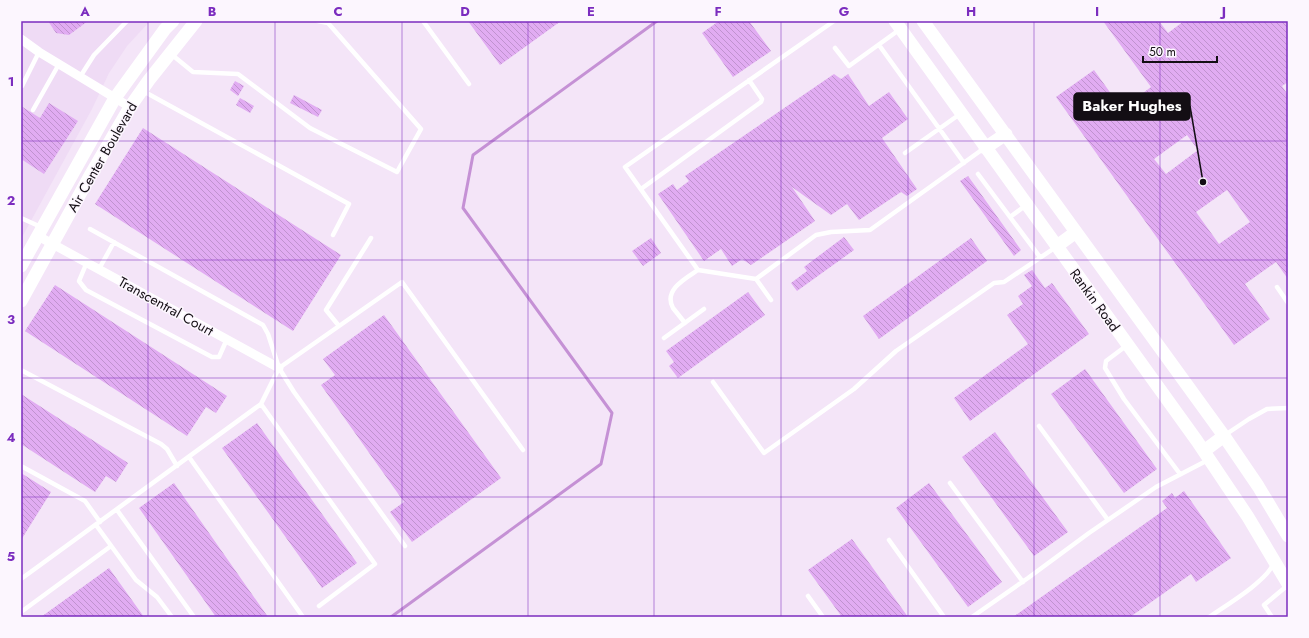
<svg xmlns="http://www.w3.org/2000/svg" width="1309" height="638" font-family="Jost,sans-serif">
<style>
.built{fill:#efdbf5}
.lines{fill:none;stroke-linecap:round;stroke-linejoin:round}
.stream{stroke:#c591d5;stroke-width:3}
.building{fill:url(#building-back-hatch);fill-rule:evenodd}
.lane{stroke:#fff;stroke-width:4.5}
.street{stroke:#fff;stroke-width:9}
.secondary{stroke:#fff;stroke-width:13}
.grid{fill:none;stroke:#7b2cbf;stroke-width:1;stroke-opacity:0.55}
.labels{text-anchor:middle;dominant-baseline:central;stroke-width:3;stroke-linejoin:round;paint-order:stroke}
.street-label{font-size:14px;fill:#130e14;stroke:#fcf6fe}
.leader{fill:none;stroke:#130e14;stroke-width:1.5}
.callout-dot{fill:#130e14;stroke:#fcf6fe;stroke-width:1.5}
.callout{fill:#130e14;stroke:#130e14;stroke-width:1.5}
.callout-label{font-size:15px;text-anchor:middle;font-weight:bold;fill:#fff}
.neatline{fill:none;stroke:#7b2cbf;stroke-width:1.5}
.grid-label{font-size:13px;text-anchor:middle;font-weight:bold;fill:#7b2cbf}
</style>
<defs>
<pattern id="building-back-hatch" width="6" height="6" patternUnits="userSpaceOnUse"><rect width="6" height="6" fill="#e1acf2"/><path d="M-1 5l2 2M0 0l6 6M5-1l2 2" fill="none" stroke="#c093cf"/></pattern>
</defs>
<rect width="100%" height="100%" fill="#f4e5f8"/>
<!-- built -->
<path class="built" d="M21,21H150L127,46L109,73L92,109L21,239Z"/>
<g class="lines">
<!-- stream -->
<path class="stream" d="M391,617L601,464L612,413L463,208L473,155L657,21"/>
</g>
<!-- building -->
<path class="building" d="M48,21H88L69,35L56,33Z
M468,21H561L500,65Z
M719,21H749L771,51L733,77L702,33Z
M1103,21H1159L1168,33L1184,21H1288V82L1282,86L1288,95V279L1276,262L1245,284L1270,319L1234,345L1056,97L1094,70L1122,109L1151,87ZM1187,135L1198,150L1166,174L1154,159ZM1227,190L1250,222L1219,244L1196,212Z
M834,74L841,79L848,74L869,106L889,92L908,119L882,138L917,189L907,196L901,192L859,220L847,204L831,215L792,187L815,221L751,265L742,259L732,266L721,249L704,261L658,194L673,184L677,190L689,181L685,176Z
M235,81L244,86L238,96L230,90Z
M294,95L322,110L318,117L290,103Z
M240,98L254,106L250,113L236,105Z
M49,103L78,121L44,174L21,159V106L40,118Z
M143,128L341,255L293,331L95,204Z
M968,176L1021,250L1014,256L960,181Z
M844,237L854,250L797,291L791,283L807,271L804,267Z
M651,238L661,253L643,266L632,251Z
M971,238L987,261L879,339L863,316Z
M1032,270L1045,288L1052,283L1089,334L970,421L954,398L1028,344L1007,315L1023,304L1018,296L1032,286L1024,275Z
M55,285L227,396L216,413L206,407L187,436L25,331Z
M748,292L765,315L678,378L669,366L674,362L666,351Z
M384,315L501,478L412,542L390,512L404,502L321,385L335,375L323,359Z
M1085,369L1157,469L1124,493L1051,394Z
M21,394L128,463L116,482L106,476L95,492L21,444Z
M257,423L357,563L322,588L222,448Z
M995,432L1068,532L1034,556L962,457Z
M21,473L51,492L21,540Z
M174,483L268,617H216L139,508Z
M929,483L1002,582L968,607L896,508Z
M1184,491L1231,558L1196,582L1191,574L1130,617H1013L1167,508L1162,501L1172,493L1175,498Z
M852,539L908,617H842L808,570Z
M109,568L144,617H41Z"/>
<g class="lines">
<!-- lane -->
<path class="lane" d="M423,21L469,84
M879,45L964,163
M835,48L849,66L899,30
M171,54L193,72L238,74L310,128L397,172L421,129L328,23L318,21
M80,77L94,55L127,21
M21,86H22L39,52
M143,91L349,204L333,235
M33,110L59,64
M905,153L960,114
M978,174L1010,217
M641,189L761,102L762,99L749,80
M1025,206L1010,217L1040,257
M21,218L41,227
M90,229L263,325L268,334L279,368L294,392L405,546
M87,262L79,281L86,290L212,357H219L227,339
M99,269L114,242
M698,270L625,167L834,21
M756,279L771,300
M1277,287L1288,303
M685,323C681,318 677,313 673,308C663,290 686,278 698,270L756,279L816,235L831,232L870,230L983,149
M339,326L326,310L371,238
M664,338L704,309
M1126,346L1106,361L1105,368L1124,399L1180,474
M21,370L161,444L167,449L177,466
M713,382L764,453L854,389L896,351L994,283L1004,282L1056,247
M261,404L375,564L319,606
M1039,426L1108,520
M1225,435L1249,419L1267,409L1288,408
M189,457L303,617
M21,466L85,501L100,522
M950,483L1023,582
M117,510L194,617
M96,525L136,580L157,597L172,617
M889,540L944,617
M21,579L261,404L279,368L402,282L523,450
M808,596L823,617
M21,612L111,546
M972,617L1028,578L1089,533L1156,487L1208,460
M1209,617C1225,606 1267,581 1273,564
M1272,617L1264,605L1288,585"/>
<!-- street -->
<path class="street" d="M21,39L39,52L130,107
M38,236L279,368"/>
<!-- secondary -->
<path class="secondary" d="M895,21L1197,441L1248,517L1288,584
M923,21L1224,436L1258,486L1288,536
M985,148L1006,134
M1057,246L1076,232
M21,266L115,98L165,29L173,21
M21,301L91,174L130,107L149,80L196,21
M1204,451L1224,436"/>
</g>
<!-- grid -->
<path class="grid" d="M148,21V617M275,21V617M402,21V617M528,21V617M654,21V617M781,21V617M908,21V617M1034,21V617M1160,21V617M21,141H1288M21,260H1288M21,378H1288M21,497H1288"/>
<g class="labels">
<!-- street labels -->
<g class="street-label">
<text transform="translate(102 157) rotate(-60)">Air Center Boulevard</text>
<text transform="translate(1095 300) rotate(54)">Rankin Road</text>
<text transform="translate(166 306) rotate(29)">Transcentral Court</text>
</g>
</g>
<!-- callouts -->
<path class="leader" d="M1203 182L1190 106"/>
<circle class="callout-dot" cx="1203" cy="182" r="4"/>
<rect class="callout" x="1074" y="93" width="116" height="27" rx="4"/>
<g class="callout-label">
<text x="1132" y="111">Baker Hughes</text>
</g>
<!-- border -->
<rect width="1309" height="638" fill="none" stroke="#fcf6fe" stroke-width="44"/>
<!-- scale -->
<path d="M1143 56v6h74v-6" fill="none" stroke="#130e14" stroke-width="2"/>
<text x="1149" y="56" font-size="12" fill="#130e14" stroke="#fcf6fe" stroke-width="3" paint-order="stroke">50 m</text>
<rect x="22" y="22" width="1265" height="594" class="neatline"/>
<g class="grid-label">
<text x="85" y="16">A</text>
<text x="212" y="16">B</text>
<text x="338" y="16">C</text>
<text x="465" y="16">D</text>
<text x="591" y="16">E</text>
<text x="718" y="16">F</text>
<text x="844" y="16">G</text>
<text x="971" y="16">H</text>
<text x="1097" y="16">I</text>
<text x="1224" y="16">J</text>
<text x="11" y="86">1</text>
<text x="11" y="205">2</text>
<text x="11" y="324">3</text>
<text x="11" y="442">4</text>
<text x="11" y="561">5</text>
</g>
</svg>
